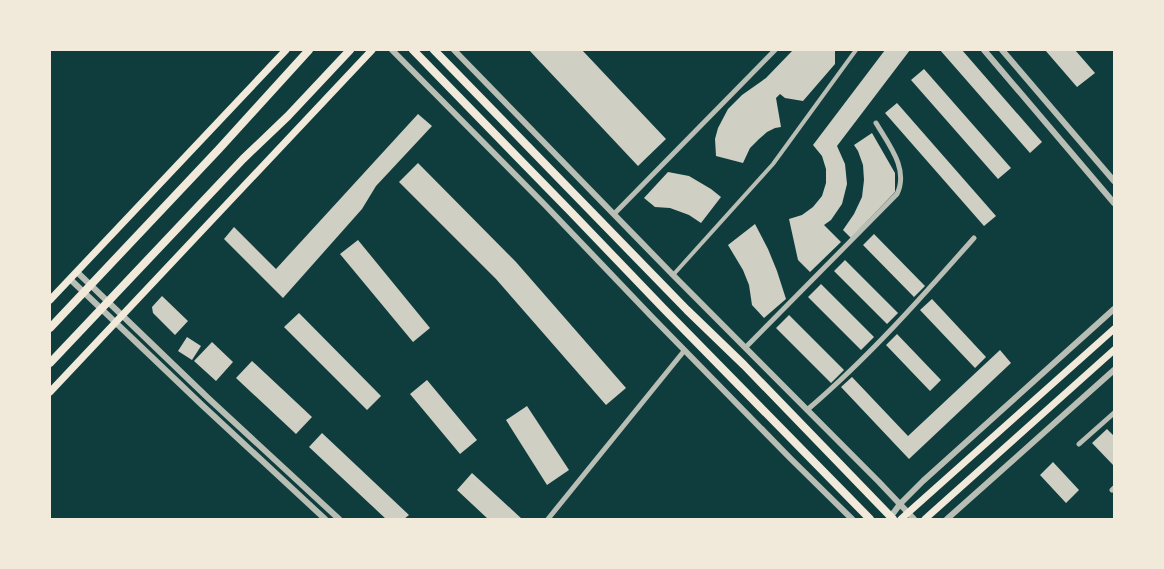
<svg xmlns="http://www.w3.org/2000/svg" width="1164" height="569" font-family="'Varela Round',sans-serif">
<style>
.building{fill:#cfcfc3}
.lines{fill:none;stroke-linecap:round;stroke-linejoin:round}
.pedestrian{stroke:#b8beb3;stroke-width:4}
.minor{stroke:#b8beb3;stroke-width:5}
.tertiary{stroke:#b8beb3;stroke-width:6}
.secondary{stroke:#f1e9da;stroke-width:7}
.primary{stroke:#f1e9da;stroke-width:8}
</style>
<rect width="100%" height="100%" fill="#0f3d3e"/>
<!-- building -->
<path class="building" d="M529,50H582L666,139L638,166Z
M793,50H835V64L803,101L785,98L780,94L776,98L781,127L775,128L767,132L759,139L750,148L743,163L716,156L715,139L718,128L728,109L742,95L766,78Z
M885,50H910L837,146L845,164L847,184L842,204L831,220L824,225L841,242L810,272L798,260L789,219L802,215L813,207L822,196L826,183V169L822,156L813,145Z
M940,50H962L1042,142L1030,153Z
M1045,50H1075L1095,73L1077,87Z
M924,69L1011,168L998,179L911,80Z
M897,103L996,216L984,226L885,113Z
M418,114L432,126L376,186L362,209L283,298L224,239L234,227L276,269Z
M872,133L895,173V192L851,238L843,230L854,214L862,197L864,180L863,165L858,151L854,145Z
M418,163L516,262L626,388L606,405L496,279L399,182Z
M668,172L689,176L711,189L721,197L701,223L689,215L670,208L655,207L644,198Z
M755,224L768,249L777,271L786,299L764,318L752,305L749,285L743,270L728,245Z
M874,234L925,286L914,297L863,245Z
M358,240L430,328L413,342L340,254Z
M845,260L898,313L887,324L834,271Z
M821,284L874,337L861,350L808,297Z
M162,296L188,321L175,335L153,313L152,307Z
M932,299L986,357L975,368L920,310Z
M299,313L381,396L367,410L284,327Z
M789,315L844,370L831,383L776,328Z
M897,334L941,380L930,391L886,345Z
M187,337L201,346L192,360L178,351Z
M212,342L233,362L216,381L194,361Z
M1000,350L1011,363L909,459L841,387L852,377L908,436Z
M252,361L312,417L296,434L236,378Z
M427,380L477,440L460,454L410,394Z
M527,406L569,470L547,485L506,420Z
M1107,429L1114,436V466L1092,443Z
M322,433L409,515L404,519H386L309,447Z
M1053,462L1079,490L1066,503L1040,475Z
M472,473L522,519H488L457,490Z"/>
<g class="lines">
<!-- pedestrian -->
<path class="pedestrian" d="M673,275L773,164L856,50"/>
<!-- minor -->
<path class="minor" d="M614,214L775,50
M746,347L897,194C909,169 889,145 876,123
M807,410C868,358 921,298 974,238
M1079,444L1114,413
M1112,490L1114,488
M548,519L684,351"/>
<!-- tertiary -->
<path class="tertiary" d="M392,50L545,205L652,317L790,458L852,519
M454,50L673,275L879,482L914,519
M984,50L1114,203
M1002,50L1114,181
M77,272L208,398L339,519
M70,279L202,405L325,519
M889,519L900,504L923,481L1114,309
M947,519L1114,370"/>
<!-- secondary -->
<path class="secondary" d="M50,300L286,50
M50,392L372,50
M901,519L1114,329
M925,519L1114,350"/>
<!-- primary -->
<path class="primary" d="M413,50L570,211L664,309L870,519
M434,50L687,310L744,365L893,519
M50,328L219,149L309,50
M50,363L243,159L288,116L350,50"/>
</g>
<!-- border -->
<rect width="1164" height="569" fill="none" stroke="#f1e9da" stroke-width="102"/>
</svg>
